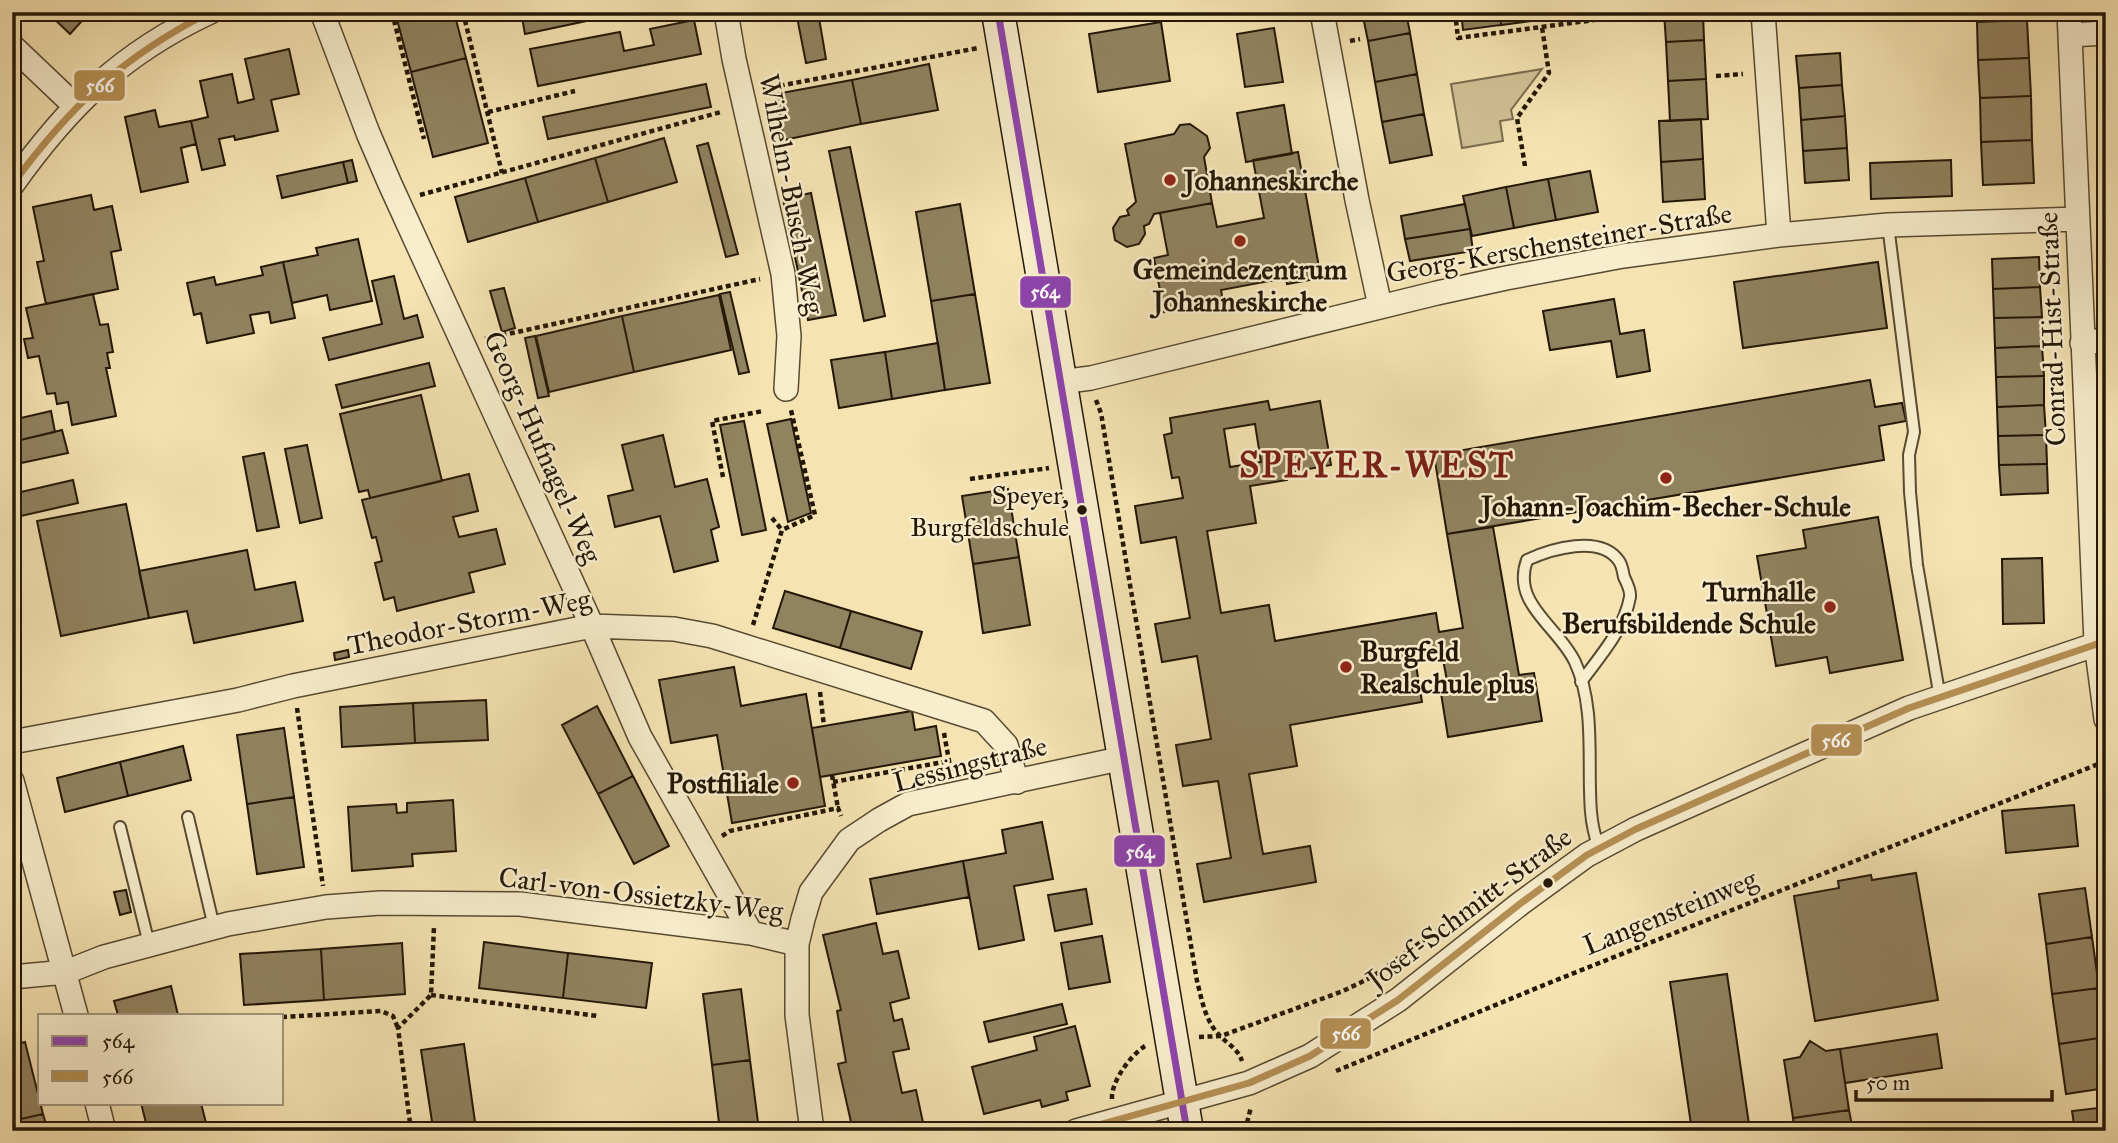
<svg xmlns="http://www.w3.org/2000/svg" width="2118" height="1143" font-family="'IM FELL Great Primer',serif">
<style>
.green{fill:#d1c195;stroke:#7a6c4e;stroke-width:2}
.building{fill:#918260;stroke:#241707;stroke-width:2;fill-rule:evenodd}
.lines{fill:none;stroke-linecap:round;stroke-linejoin:round}
.lane-casing{stroke:#584a32;stroke-width:14}
.street-casing{stroke:#584a32;stroke-width:26}
.secondary-casing{stroke:#241707;stroke-width:35}
.path{stroke:#241707;stroke-width:4.5;stroke-dasharray:5 3.5;stroke-linecap:butt}
.lane{stroke:#f8edcd;stroke-width:10}
.street{stroke:#f8edcd;stroke-width:23}
.secondary{stroke:#f8edcd;stroke-width:32}
.bus-1-casing{stroke:#f8edcd;stroke-width:12}
.bus-2-casing{stroke:#f8edcd;stroke-width:12}
.bus-1{stroke:#8e44ad;stroke-width:7}
.bus-2{stroke:#b59054;stroke-width:7}
.poi-dot{fill:#8f2418;stroke:#f8edcd;stroke-width:2.5}
.bus-dot{fill:#241707;stroke:#f8edcd;stroke-width:2.5}
.labels{text-anchor:middle;dominant-baseline:central;stroke-width:5;stroke-linejoin:round;paint-order:stroke}
.bus-label{font-size:26px;fill:#241707;stroke:#f8edcd;text-anchor:end}
.poi-label{font-size:28px;font-weight:bold;fill:#241707;stroke:#f8edcd;text-anchor:start}
.street-label{font-size:28px;fill:#241707;stroke:#f8edcd}
.district-label{font-size:35px;font-weight:bold;letter-spacing:2px;fill:#7a1f14;stroke:#f8edcd}
.line-badge{stroke:#f8edcd;stroke-width:2.5}
.badge-label{font-size:19px;text-anchor:middle;font-weight:bold;fill:#fff}
</style>
<rect width="100%" height="100%" fill="#f5e4b2"/>
<filter id="stains"><feTurbulence type="fractalNoise" baseFrequency=".00286" numOctaves="4"/><feColorMatrix values="0 0 0 0 .2 0 0 0 0 .09 0 0 0 0 .02 0 0 0 .5 -.17"/></filter>
<radialGradient id="worn" r=".72"><stop offset=".6" stop-color="#630" stop-opacity="0"/><stop offset="1" stop-color="#630" stop-opacity=".3"/></radialGradient>
<!-- green -->
<path class="green" d="M1542,69L1511,110L1513,119L1500,121L1503,141L1462,148L1451,84Z"/>
<!-- building -->
<path class="building" d="M47,12H90L70,34Z
M395,12H454L466,58L411,72Z
M521,12H629L525,34Z
M796,12H818L826,59L806,63Z
M1362,12H1406L1410,33L1368,41Z
M1461,12H1500L1501,25L1463,30Z
M1500,12H1538L1539,20L1501,25Z
M1538,12H1577V15L1539,20Z
M1664,12H1703L1704,40L1666,42Z
M1976,12H2027V20L1977,22Z
M694,20L701,54L538,86L530,49L620,32L624,51L654,45L650,29Z
M2027,20L2029,58L1978,60L1977,22Z
M1161,22L1170,81L1098,92L1089,34Z
M1274,28L1283,82L1245,87L1237,34Z
M1410,33L1417,74L1375,82L1368,41Z
M1704,40L1706,79L1668,81L1666,42Z
M289,49L299,94L271,100L278,131L235,140L234,136L219,139L225,165L202,170L191,121L208,117L200,81L232,74L238,103L254,99L245,59Z
M1840,53L1842,85L1799,88L1796,56Z
M466,58L488,143L433,157L411,72Z
M2029,58L2031,96L1980,98L1978,60Z
M929,64L938,110L861,124L852,80Z
M1417,74L1424,114L1382,122L1375,82Z
M1706,79L1708,119L1670,121L1668,81Z
M852,80L861,124L784,140L776,94Z
M706,84L711,107L548,139L543,117Z
M1842,85L1845,116L1801,120L1799,88Z
M2031,96L2032,140L1981,142L1980,98Z
M1284,105L1292,154L1246,162L1237,113Z
M155,110L159,127L191,121L196,144L181,148L188,182L141,192L125,117Z
M1424,114L1432,155L1390,163L1382,122Z
M1845,116L1847,148L1803,151L1801,120Z
M1701,119L1703,159L1661,162L1659,121Z
M1190,124L1207,136L1210,148L1204,157L1212,203L1154,214L1149,224L1144,226L1145,234L1139,244L1127,247L1115,240L1113,228L1120,217L1129,215L1127,210L1136,202L1125,144L1174,134L1180,125Z
M664,138L677,182L608,202L595,158Z
M2032,140L2034,183L1983,185L1981,142Z
M708,143L738,254L726,257L697,146Z
M850,147L885,316L864,321L829,151Z
M1847,148L1849,180L1805,183L1803,151Z
M1298,152L1321,278L1287,284L1286,278L1221,290L1223,301L1164,312L1154,258L1168,255L1160,213L1212,203L1217,227L1264,218L1253,160Z
M595,158L608,202L538,222L525,178Z
M1703,159L1705,199L1663,202L1661,162Z
M352,160L357,181L348,183L343,162Z
M1951,160L1952,196L1871,199L1870,163Z
M343,162L348,183L282,198L277,176Z
M1590,171L1598,212L1556,220L1548,179Z
M525,178L538,222L468,242L455,197Z
M1548,179L1556,220L1514,228L1506,187Z
M1506,187L1514,228L1472,236L1463,196Z
M811,193L836,315L808,320L783,199Z
M91,195L94,210L112,206L121,250L111,252L118,289L46,304L37,262L44,261L33,207Z
M960,204L975,294L931,301L916,212Z
M1465,204L1470,229L1405,239L1401,216Z
M1470,229L1473,251L1410,261L1405,239Z
M358,239L372,301L330,310L327,295L292,303L283,262L318,255L316,248Z
M2039,257L2040,287L1993,289L1992,259Z
M283,262L295,318L271,323L269,312L250,315L254,333L207,343L201,313L194,315L187,283L214,277L216,285L263,275L261,267Z
M1878,262L1887,328L1743,348L1734,282Z
M394,276L404,319L417,315L423,337L329,360L323,338L382,324L372,281Z
M2040,287L2042,317L1994,318L1993,289Z
M504,288L515,328L502,332L490,291Z
M730,292L749,372L739,374L720,294Z
M93,294L100,325L108,324L113,352L107,353L110,368H106L116,416L72,425L68,402L57,404L55,393L47,394L39,356L28,358L24,339L33,338L26,308Z
M975,294L990,383L945,390L931,301Z
M719,295L731,350L634,372L622,316Z
M1614,299L1620,334L1644,330L1650,371L1617,377L1611,341L1550,350L1543,311Z
M622,316L634,372L549,392L536,336Z
M2042,317V346L1995,348L1994,318Z
M535,336L549,396L538,398L525,338Z
M938,343L945,390L892,399L885,352Z
M2042,346L2044,376L1996,377L1995,348Z
M885,352L892,399L839,408L831,360Z
M429,363L435,386L342,408L336,385Z
M2044,376V405L1997,407L1996,377Z
M1870,380L1875,407L1902,403L1906,421L1879,426L1884,460L1447,534L1434,455Z
M421,395L442,481L370,498L368,490L359,492L340,414Z
M1268,401L1270,410L1320,401L1331,465L1286,473L1287,480L1250,486L1256,523L1207,531L1221,613L1269,605L1275,641L1436,613L1439,632L1463,628L1447,534L1493,527L1519,675L1534,673L1542,721L1448,737L1440,687L1448,686L1442,654L1415,659L1422,702L1290,725L1297,766L1249,774L1263,854L1310,846L1316,882L1204,902L1197,864L1231,858L1218,781L1183,786L1176,745L1211,739L1197,656L1162,662L1155,624L1190,618L1176,537L1141,543L1135,506L1183,498L1179,477L1172,478L1164,435L1172,433L1170,418ZM1255,424L1261,462L1230,467L1224,429Z
M2044,405L2046,435L1998,436L1997,407Z
M51,411L55,432L12,442V420Z
M791,419L811,513L788,522L767,424Z
M744,421L766,530L742,535L720,425Z
M62,430L68,453L12,465V442Z
M663,435L675,487L707,479L719,527L711,530L718,561L674,572L660,516L615,527L608,496L633,490L622,445Z
M2046,435L2047,464L1999,465L1998,436Z
M307,445L322,518L300,523L285,449Z
M264,453L279,527L257,531L243,457Z
M2047,464L2048,493L2001,495L1999,465Z
M469,474L478,511L453,517L459,537L496,529L505,564L469,573L474,592L397,611L394,597L384,600L375,563L382,561L376,537L372,538L362,500Z
M73,480L78,503L12,518V494Z
M1008,489L1019,557L973,564L962,496Z
M126,504L149,618L61,636L37,521Z
M1878,517L1903,660L1830,673L1827,657L1776,666L1757,556L1806,548L1803,530Z
M247,550L255,590L295,582L303,621L194,643L187,611L149,618L139,571Z
M1019,557L1030,625L983,633L973,564Z
M2042,558L2044,623L2003,624L2002,559Z
M785,591L851,611L840,648L773,628Z
M851,611L922,632L911,669L840,648Z
M348,650L349,657L335,660L334,653Z
M734,667L741,706L806,694L825,806L732,823L717,735L671,743L659,680Z
M486,700L488,740L415,743L413,703Z
M413,703L415,743L342,747L340,707Z
M597,706L633,776L598,794L562,725Z
M912,711L915,730L936,726L941,756L820,777L812,728Z
M284,728L294,797L247,804L237,735Z
M183,746L191,780L128,796L120,762Z
M120,762L128,796L65,812L57,778Z
M633,776L669,846L634,864L598,794Z
M294,797L304,867L257,874L247,804Z
M453,800L456,851L412,854L413,866L352,871L348,807L396,804L397,813L407,812V803Z
M2074,805L2078,846L2006,853L2002,811Z
M1042,822L1053,879L1014,886L1024,940L979,949L963,861L1006,853L1002,830Z
M963,861L969,897L877,914L870,879Z
M1916,873L1938,1000L1815,1021L1794,896L1839,888L1838,881L1871,875L1872,880Z
M2085,888L2092,937L2046,944L2039,894Z
M1086,889L1092,924L1055,931L1048,895Z
M126,890L131,912L120,915L114,892Z
M876,923L883,954L898,951L909,998L890,1003L894,1021L902,1019L909,1049L893,1052L902,1093L916,1090L924,1127L908,1131H853L838,1064L846,1062L837,1011L841,1010L823,935Z
M1102,936L1110,982L1069,989L1061,943Z
M2092,937L2099,988L2052,994L2046,944Z
M484,942L568,953L563,998L479,988Z
M402,943L405,994L324,1000L321,949Z
M321,949L324,1000L244,1005L240,954Z
M568,953L652,963L646,1008L563,998Z
M1727,974L1750,1131H1692L1670,982Z
M171,986L178,1015H118L114,1001Z
M2099,988L2106,1037L2059,1044L2052,994Z
M741,989L750,1060L712,1065L703,994Z
M1062,1004L1067,1024L989,1042L984,1022Z
M1075,1026L1090,1086L1066,1092L1068,1100L1042,1107L1040,1100L984,1114L972,1067L1037,1050L1034,1037Z
M1937,1034L1942,1068L1845,1083L1840,1049Z
M2106,1037V1088L2066,1094L2059,1044Z
M1810,1041L1826,1051L1840,1049L1849,1110L1793,1118L1784,1060L1800,1057Z
M25,1042L43,1114L12,1121V1045Z
M464,1044L475,1122L433,1128L421,1050Z
M750,1060L759,1130L720,1131L712,1065Z
M141,1103H201L208,1131H148Z
M2106,1107V1131H2075L2072,1111Z
M1849,1110L1853,1131H1794L1793,1118Z
M43,1114L48,1131H12V1121Z
M475,1122L477,1131H434L433,1128Z"/>
<g class="lines">
<defs>
<path id="lane" d="M1888,225L1914,432L1909,455L1910,492L1917,565L1940,698
M1581,682C1600,656 1624,630 1630,597C1631,591 1627,583 1624,577C1623,572 1622,565 1619,561C1600,534 1551,549 1527,560C1511,604 1558,626 1575,662C1596,707 1587,764 1591,812C1592,825 1595,837 1599,849
M188,817L214,927
M120,827L149,944"/>
<path id="street" d="M322,12L368,133L390,184L592,626L640,737L751,933
M726,12L734,59L783,274L789,336L786,389
M1322,12L1357,200L1380,306
M1763,12L1779,235
M2069,12L2096,643L2106,719
M2070,35L2106,33
M12,46L74,105
M12,185C68,106 122,53 210,12
M2082,343L2106,340
M1060,382L1091,378L1437,293L1506,278L1623,256L1779,235L1888,225L2078,219
M12,742L238,700L293,686L592,626L674,629L712,636L984,721L1006,745L1017,782
M12,781L76,1015
M12,977L66,972L104,957L228,924L326,907L380,903L520,904L751,933L797,944
M97,1103L104,1131
M812,1131L797,1015V944L803,919L811,892L849,840L879,820L908,804L1124,758
M1076,1131L1249,1083L1310,1056L1398,1000L1521,903L1587,855L1636,829L1909,708L2106,641"/>
<path id="secondary" d="M998,12L1187,1131"/>
</defs>
<!-- lane casing -->
<use href="#lane" class="lane-casing"/>
<!-- street casing -->
<use href="#street" class="street-casing"/>
<!-- secondary casing -->
<use href="#secondary" class="secondary-casing"/>
<!-- path -->
<path class="path" d="M392,12L424,139
M463,12L502,173
M841,12H848
M1455,12L1458,38L1655,12
M464,19L485,12
M1350,41L1360,39
M1716,76L1743,74
M763,89L978,48
M488,112L575,91
M1525,166L1517,118L1549,73L1542,27
M420,195L721,112
M485,339L760,279
M1096,400L1101,413L1197,981C1202,1000 1205,1021 1220,1036C1229,1045 1238,1049 1242,1061
M723,477L712,421L763,411
M970,479L1049,468
M772,518L782,530
M753,625L782,530L815,515L791,410
M820,692L824,726
M297,708L323,886
M944,733L951,772
M832,775L838,808
M833,782L949,761
M722,836L730,831L838,808L841,816
M431,995L598,1016
M282,1017L381,1011L393,1016L398,1028
M1199,1037L1221,1036L1343,991L1372,977L1491,892L1494,893
M1336,1071L1544,985L2106,761
M1112,1099C1111,1081 1131,1055 1145,1046
M411,1131L398,1028L431,995L434,926
M1245,1131L1251,1107"/>
<!-- lane -->
<use href="#lane" class="lane"/>
<!-- street -->
<use href="#street" class="street"/>
<!-- secondary -->
<use href="#secondary" class="secondary"/>
<defs>
<path id="bus-1" d="M998,12L1187,1131"/>
<path id="bus-2" d="M12,185C70,106 122,57 210,12
M1077,1131L1249,1083L1310,1056L1398,1000L1521,903L1587,855L1636,829L1909,708L2106,641"/>
</defs>
<!-- bus-1 casing -->
<use href="#bus-1" class="bus-1-casing"/>
<!-- bus-2 casing -->
<use href="#bus-2" class="bus-2-casing"/>
<!-- bus-1 -->
<use href="#bus-1" class="bus-1"/>
<!-- bus-2 -->
<use href="#bus-2" class="bus-2"/>
</g>
<!-- markers -->
<g class="poi-dot">
<circle cx="1170" cy="180" r="7"/>
<circle cx="1240" cy="241" r="7"/>
<circle cx="1666" cy="478" r="7"/>
<circle cx="1830" cy="607" r="7"/>
<circle cx="1346" cy="667" r="7"/>
<circle cx="793" cy="783" r="7"/>
</g>
<g class="bus-dot">
<circle cx="1082" cy="510" r="6"/>
<circle cx="1548" cy="883" r="6"/>
</g>
<g class="labels">
<!-- bus labels -->
<g class="bus-label">
<text x="1069" y="495">Speyer,<tspan x="1069" dy="32">Burgfeldschule</tspan></text>
</g>
<!-- poi labels -->
<g class="poi-label">
<text x="1184" y="180">Johanneskirche</text>
<text x="1240" y="269" text-anchor="middle">Gemeindezentrum<tspan x="1240" dy="32">Johanneskirche</tspan></text>
<text x="1666" y="506" text-anchor="middle">Johann-Joachim-Becher-Schule</text>
<text x="1816" y="591" text-anchor="end">Turnhalle<tspan x="1816" dy="32">Berufsbildende Schule</tspan></text>
<text x="1360" y="651">Burgfeld<tspan x="1360" dy="32">Realschule plus</tspan></text>
<text x="779" y="783" text-anchor="end">Postfiliale</text>
</g>
<!-- street labels -->
<g class="street-label">
<text transform="translate(792 194) rotate(79)">Wilhelm-Busch-Weg</text>
<text transform="translate(1559 243) rotate(-10)">Georg-Kerschensteiner-Straße</text>
<text transform="translate(2052 329) rotate(-92)">Conrad-Hist-Straße</text>
<text transform="translate(543 447) rotate(66)">Georg-Hufnagel-Weg</text>
<text transform="translate(469 622) rotate(-11)">Theodor-Storm-Weg</text>
<text transform="translate(970 764) rotate(-14)">Lessingstraße</text>
<text transform="translate(641 894) rotate(7)">Carl-von-Ossietzky-Weg</text>
<text transform="translate(1469 908) rotate(-37)">Josef-Schmitt-Straße</text>
<text transform="translate(1670 912) rotate(-22)">Langensteinweg</text>
</g>
<!-- district labels -->
<g class="district-label">
<text x="1377" y="465">SPEYER-WEST</text>
</g>
</g>
<g class="line-badge">
<rect x="73" y="69" width="53" height="33" rx="7" fill="#b59054"/>
<rect x="1019" y="275" width="53" height="34" rx="7" fill="#8e44ad"/>
<rect x="1810" y="723" width="53" height="34" rx="7" fill="#b59054"/>
<rect x="1113" y="834" width="53" height="34" rx="7" fill="#8e44ad"/>
<rect x="1319" y="1017" width="53" height="33" rx="7" fill="#b59054"/>
</g>
<g class="badge-label">
<text x="100" y="92">566</text>
<text x="1045" y="298">564</text>
<text x="1836" y="747">566</text>
<text x="1140" y="858">564</text>
<text x="1346" y="1040">566</text>
</g>
<!-- margin -->
<rect width="2118" height="1143" fill="none" stroke="#f5e4b2" stroke-width="42"/>
<rect x="14" y="14" width="2090" height="1115" fill="none" stroke="#241707" stroke-width="3.5"/>
<rect x="21" y="21" width="2076" height="1101" fill="none" stroke="#241707" stroke-width="2"/>
<!-- legend -->
<rect x="38" y="1014" width="245" height="91" fill="#f8edcd" stroke="#a3977e" stroke-width="2"/>
<rect x="52" y="1036" width="35" height="10" fill="#8e44ad" stroke="#a3977e" stroke-width="2"/>
<text x="102" y="1048" font-size="21" fill="#241707">564</text>
<rect x="52" y="1071" width="35" height="10" fill="#b59054" stroke="#a3977e" stroke-width="2"/>
<text x="102" y="1084" font-size="21" fill="#241707">566</text>
<!-- scale -->
<path d="M1856 1090v10h196v-10" fill="none" stroke="#241707" stroke-width="3.5"/>
<text x="1866" y="1090" font-size="21" fill="#241707" stroke="#f8edcd" stroke-width="5" paint-order="stroke">50 m</text>
<rect width="100%" height="100%" filter="url(#stains)"/>
<rect width="100%" height="100%" fill="url(#worn)"/>
</svg>
